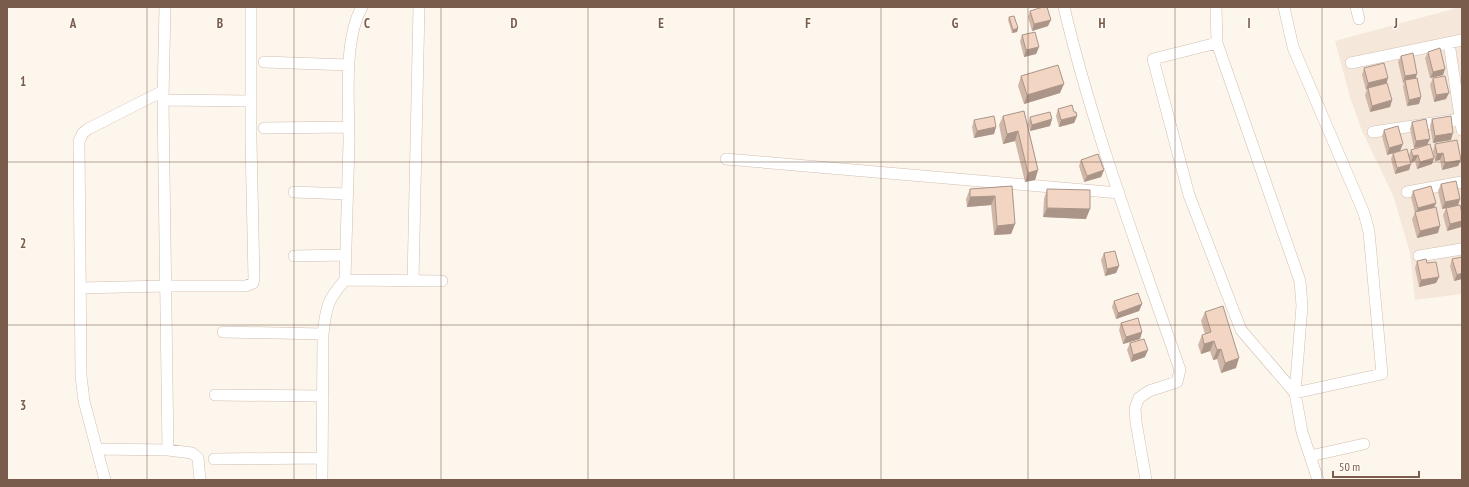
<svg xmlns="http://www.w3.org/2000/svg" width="1469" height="487" font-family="'PT Sans Narrow',sans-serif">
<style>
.residential{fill:#f5e8da}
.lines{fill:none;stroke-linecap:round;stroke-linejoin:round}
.minor-casing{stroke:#d1beb0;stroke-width:12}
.minor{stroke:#fff;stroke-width:11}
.wall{fill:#d1b7a8}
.shaded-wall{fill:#aa9588}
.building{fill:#f3d5c3;stroke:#aa9588}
.grid{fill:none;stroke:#7a5c4d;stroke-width:1;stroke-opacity:0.55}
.grid-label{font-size:13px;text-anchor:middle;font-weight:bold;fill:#7a5c4d;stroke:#fffaf3;stroke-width:3;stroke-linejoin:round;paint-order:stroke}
</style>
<rect width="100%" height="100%" fill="#fdf6ec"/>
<!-- residential -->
<path class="residential" d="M1453,7H1462V294L1415,300L1410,253L1393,195L1362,131L1350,97L1335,41L1453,9Z"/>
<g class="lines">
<defs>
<path id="minor" d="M165,7L163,100L168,450
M1064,7C1093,130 1139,251 1180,370L1177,382L1149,391L1139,398L1135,408L1136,422L1146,480
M1216,7L1217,43L1300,281L1302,306L1295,393L1302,432L1318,480
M1356,7L1359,19
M1217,43L1153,59L1189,195L1241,330L1295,393L1382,374L1369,232L1364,213L1293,47L1284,7
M1449,43L1462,130
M264,62L349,65
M1351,63L1462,40
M163,100L251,101
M264,128L349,127
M1373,132L1460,119
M726,159L1119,193
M294,192L348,194
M1407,192L1462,182
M294,256L345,255
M1419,256L1462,249
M345,280L442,281
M413,281L419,7
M80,288L165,286H246L253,283L254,279L251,141V7
M223,332L323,334
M215,395L323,396
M97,449L168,450L192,453L198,458L200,480
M1310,456L1364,444
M214,459L322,458
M105,480L84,401L81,376L79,141L83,133L88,129L163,91
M322,480L323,334C326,308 327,300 345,280C346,234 348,188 349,142C349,104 343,40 362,7"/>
</defs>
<!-- minor casing -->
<use href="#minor" class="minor-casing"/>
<!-- minor -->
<use href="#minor" class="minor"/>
</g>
<!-- wall -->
<path class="wall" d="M1030,11L1048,26L1032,31L1028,17Z
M1009,17L1018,28L1017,32L1012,33L1008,20Z
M1022,35L1039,47L1036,54L1024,57L1020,41Z
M1428,52L1445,69L1443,75L1430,78L1425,58Z
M1401,56L1415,78L1421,97L1419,104L1407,106L1403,87L1404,82L1403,83L1398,62Z
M1364,68L1386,83L1392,100L1390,107L1370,112L1365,95L1367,89L1366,90L1362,75Z
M1021,76L1060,93L1024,104L1018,86Z
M1433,78L1446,99L1434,102L1430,85Z
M1058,109L1074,112L1077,116L1074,123L1059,127L1056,116Z
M1024,111L1038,170L1035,180L1025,182L1015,141L1003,144L999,125L1003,116Z
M1030,117L1052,119L1050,126L1030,131L1028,124Z
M1432,119L1451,140L1433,143L1430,126Z
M974,120L996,127L994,134L974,138L972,127Z
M1412,122L1427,145L1434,158L1432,164L1417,169L1415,161L1411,162L1409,170L1395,174L1391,159L1393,153L1387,155L1382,136L1384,130L1401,151L1409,155L1411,150L1426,145L1414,148L1410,129Z
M1435,144L1461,160L1458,166L1442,170L1440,160L1435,161L1433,151Z
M1081,160L1104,170L1101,177L1084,182L1079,166Z
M1441,184L1460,199L1458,205L1461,227L1447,231L1443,215L1446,208L1456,206L1442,209L1438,191Z
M1012,186L1015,224L1011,234L994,235L991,205L967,207L966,199L970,189Z
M1047,189L1086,219L1043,217L1044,199Z
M1413,191L1436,203L1434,207L1438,233L1417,238L1412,219L1415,213L1411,197Z
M1104,253L1119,266L1116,273L1105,276L1101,260Z
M1452,259L1462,279L1454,281L1450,266Z
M1417,261L1427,263L1439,277L1436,283L1419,287L1415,268Z
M1114,301L1142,304L1139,311L1116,319L1112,307Z
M1205,312L1236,368L1221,373L1217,359L1213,360L1210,351L1201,354L1198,345L1202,335L1205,334L1201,321Z
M1121,323L1142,332L1140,339L1123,344L1119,330Z
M1130,343L1145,357L1131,362L1127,350Z"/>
<!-- shaded-wall -->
<path class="shaded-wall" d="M1051,20L1048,26L1032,31L1034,24Z
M1018,28L1017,32L1012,33L1013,30Z
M1039,47L1036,54L1024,57L1026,50Z
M1445,69L1443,75L1430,78L1433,72Z
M1417,74L1415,80H1405L1404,82L1403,83L1405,76Z
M1388,78L1386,85L1368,88L1366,90L1368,83Z
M1064,84L1060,93L1024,104L1027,95Z
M1449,93L1446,99L1434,102L1436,95Z
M1421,97L1419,104L1407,106L1409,100Z
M1392,100L1390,107L1370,112L1372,106Z
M1077,116L1074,123L1059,127L1061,120Z
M1052,119L1050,126L1030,131L1032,125Z
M996,127L994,134L974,138L977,131Z
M1018,131L1015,141L1003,144L1007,134Z
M1453,133L1451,140L1433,143L1435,136Z
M1430,139L1427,145L1414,148L1416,141Z
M1403,144L1400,151L1387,155L1389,148Z
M1443,153L1440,160L1435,161L1437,154Z
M1418,155L1415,161L1411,163L1413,156Z
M1434,158L1432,164L1417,169L1420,162Z
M1461,160L1458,166L1442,170L1445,163Z
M1411,164L1409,170L1395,174L1397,168Z
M1038,170L1035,180L1025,182L1028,173Z
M1104,170L1101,177L1084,182L1087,176Z
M995,196L991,205L967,207L970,197Z
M1460,199L1458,205L1442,209L1445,202Z
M1436,203L1433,210L1415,215L1418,208Z
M1047,208L1090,209L1086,219L1043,217Z
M1462,221L1461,227L1447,231L1450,224Z
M1015,224L1011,234L994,235L997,226Z
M1440,226L1438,233L1417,238L1420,231Z
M1119,266L1116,273L1105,276L1107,269Z
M1462,273V279L1454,281L1457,275Z
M1439,277L1436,283L1419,287L1421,280Z
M1142,304L1139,311L1116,319L1118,313Z
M1142,332L1140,339L1123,344L1126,337Z
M1214,341L1210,351L1201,354L1204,344Z
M1221,349L1217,359L1213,360L1217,350Z
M1148,350L1145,357L1131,362L1133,355Z
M1239,358L1236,368L1221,373L1225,363Z"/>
<!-- building -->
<path class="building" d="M1043,7H1047L1051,20L1034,24L1030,11Z
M1014,16L1018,28L1013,30L1009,17Z
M1035,32L1039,47L1026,50L1022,35Z
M1440,48L1445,69L1433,72L1428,52Z
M1413,53L1417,74L1405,76L1401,56Z
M1384,63L1388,78L1368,83L1364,68Z
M1058,65L1064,84L1027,95L1021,76Z
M1445,76L1449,93L1436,95L1433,78Z
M1417,78L1421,97L1409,100L1405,80Z
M1387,83L1392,100L1372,106L1368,88Z
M1072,105L1074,112H1076L1077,116L1061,120L1058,109Z
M1024,111L1038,170L1028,173L1018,131L1007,134L1003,116Z
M1050,112L1052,119L1032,125L1030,117Z
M994,116L996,127L977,131L974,120Z
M1451,116L1453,133L1435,136L1432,119Z
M1426,119L1430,139L1416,141L1412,122Z
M1398,126L1403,144L1389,148L1384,130Z
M1457,140L1461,160L1445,163L1443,153L1437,154L1435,144Z
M1430,144L1434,158L1420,162L1418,155L1413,156L1411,150Z
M1407,149L1411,164L1397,168L1393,153Z
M1098,154L1104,170L1087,176L1081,160Z
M1456,181L1460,199L1445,202L1441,184Z
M1012,186L1015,224L997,226L995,196L970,197V189Z
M1431,186L1436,203L1418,208L1413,191Z
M1047,189L1090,190V209L1047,208Z
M1460,205L1462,213V221L1450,224L1446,208Z
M1436,207L1440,226L1420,231L1415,212Z
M1115,251L1119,266L1107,269L1104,253Z
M1462,257V273L1457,275L1452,259Z
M1426,259L1427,263L1436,262L1439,277L1421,280L1417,261Z
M1138,293L1142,304L1118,313L1114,301Z
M1223,306L1239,358L1225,363L1221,349L1217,350L1214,341L1204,344L1202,335L1211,332L1205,312Z
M1138,318L1142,332L1126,337L1121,323Z
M1144,339L1148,350L1133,355L1130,343Z"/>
<!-- grid -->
<path class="grid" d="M147,7V480M294,7V480M441,7V480M588,7V480M734,7V480M881,7V480M1028,7V480M1175,7V480M1322,7V480M7,162H1462M7,325H1462"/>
<g class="grid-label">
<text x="73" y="28">A</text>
<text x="220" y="28">B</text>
<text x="367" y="28">C</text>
<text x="514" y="28">D</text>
<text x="661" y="28">E</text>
<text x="808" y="28">F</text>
<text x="955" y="28">G</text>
<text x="1102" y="28">H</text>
<text x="1249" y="28">I</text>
<text x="1396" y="28">J</text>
<text x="23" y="86">1</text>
<text x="23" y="248">2</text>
<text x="23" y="410">3</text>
</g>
<!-- border -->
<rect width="1469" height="487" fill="none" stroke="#7a5c4d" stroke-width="16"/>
<!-- scale -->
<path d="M1333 471v6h86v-6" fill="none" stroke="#7a5c4d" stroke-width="2"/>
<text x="1339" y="471" font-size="12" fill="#7a5c4d" stroke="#fffaf3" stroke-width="3" paint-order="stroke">50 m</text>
</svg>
